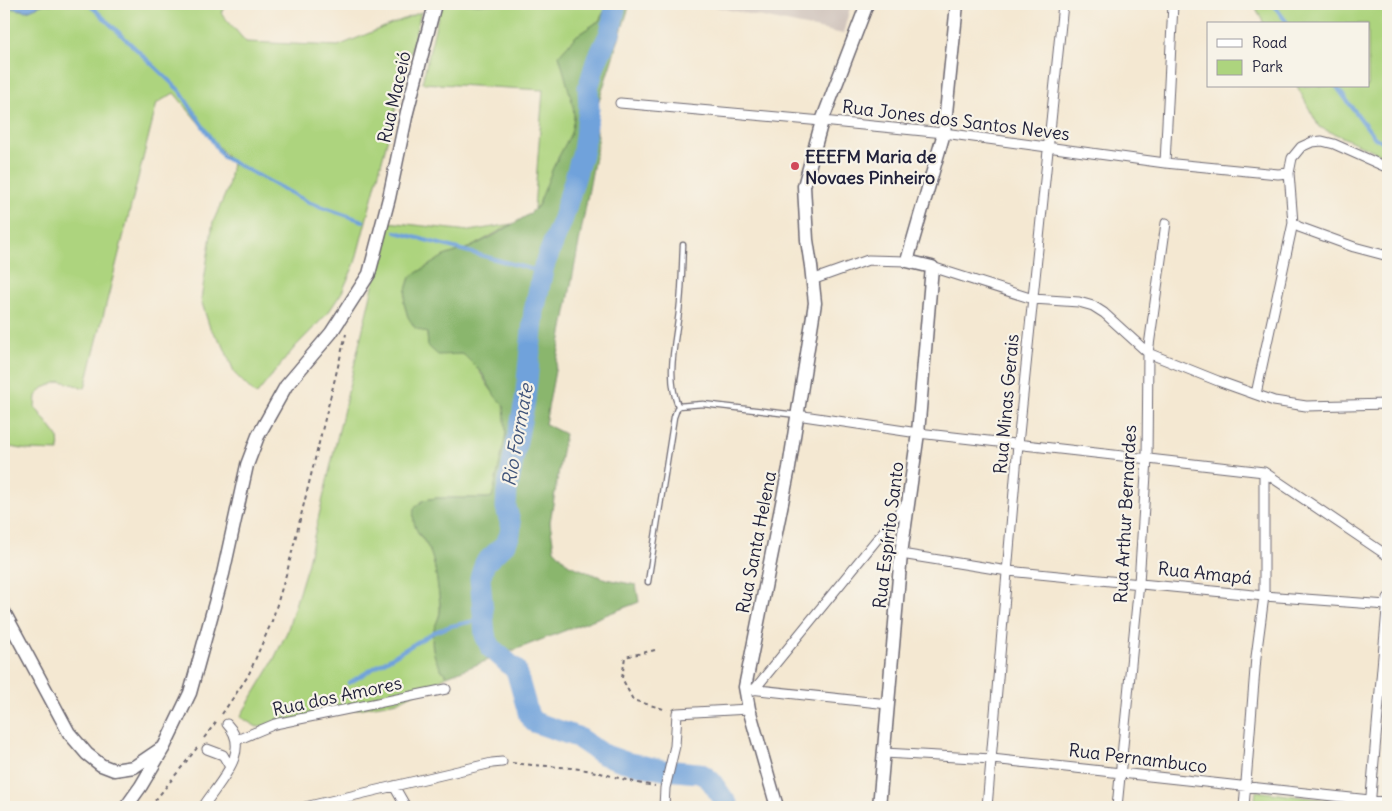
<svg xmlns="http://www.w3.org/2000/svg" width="1392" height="811" font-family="Delius,sans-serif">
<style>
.industrial{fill:#cec1ba}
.green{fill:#add47e;stroke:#687b5c}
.forest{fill:#8ab66d;stroke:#566c54}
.water{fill:#6fa2db;stroke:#48628b}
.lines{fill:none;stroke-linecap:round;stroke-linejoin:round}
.stream{stroke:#6fa2db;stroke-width:4}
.river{stroke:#6fa2db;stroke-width:21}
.lane-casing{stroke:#6c6770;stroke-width:7}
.street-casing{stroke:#6c6770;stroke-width:11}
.secondary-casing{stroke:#6c6770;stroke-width:15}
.path{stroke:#6c6770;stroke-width:2;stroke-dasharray:4 4;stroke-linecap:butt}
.lane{stroke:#fff;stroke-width:4.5}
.street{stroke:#fff;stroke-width:9}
.secondary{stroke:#fff;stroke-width:12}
.poi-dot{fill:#d1495b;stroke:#f7f3e8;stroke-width:2}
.labels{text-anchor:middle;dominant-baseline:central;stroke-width:4.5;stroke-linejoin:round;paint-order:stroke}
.street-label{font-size:18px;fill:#22223b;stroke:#f7f3e8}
.poi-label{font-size:18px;font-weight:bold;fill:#22223b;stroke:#f7f3e8;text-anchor:start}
.water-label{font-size:19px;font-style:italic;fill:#41557b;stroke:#f7f3e8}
</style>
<rect width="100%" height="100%" fill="#f7f3e8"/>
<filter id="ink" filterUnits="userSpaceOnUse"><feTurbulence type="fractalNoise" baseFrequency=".02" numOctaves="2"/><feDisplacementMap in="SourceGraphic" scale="10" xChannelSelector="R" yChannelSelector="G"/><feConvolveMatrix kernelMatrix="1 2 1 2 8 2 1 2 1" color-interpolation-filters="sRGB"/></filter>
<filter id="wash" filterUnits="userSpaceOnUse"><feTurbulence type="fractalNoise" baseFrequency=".0096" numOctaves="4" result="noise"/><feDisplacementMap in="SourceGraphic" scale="20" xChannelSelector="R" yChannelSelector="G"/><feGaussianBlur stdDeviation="1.12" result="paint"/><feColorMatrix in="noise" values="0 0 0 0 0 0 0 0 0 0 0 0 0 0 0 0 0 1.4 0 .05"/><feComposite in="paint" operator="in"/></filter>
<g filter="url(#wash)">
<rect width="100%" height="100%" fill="#f4e8d2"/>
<!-- industrial -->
<path class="industrial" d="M702,4H851L843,34Z"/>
<!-- green -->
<path class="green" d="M4,4H229L221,13L246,42L338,46L421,12L355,263L342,292L328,313L295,347L256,395L235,374L223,345L210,328L201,300L213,222L228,188L232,163L174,93L157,103L85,388L61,381L43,388L36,396L35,407L58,437L59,451L28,450L4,446Z
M441,4H608L599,21L576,36L560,55C565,80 581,107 571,134C566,146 558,156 553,168C547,181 546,199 534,209L543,90L422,83Z
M1254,4H1388V157L1319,127L1297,86H1368V24H1264Z
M388,222L469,231L512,224L469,248L444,256L410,277L406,290L404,303L408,317L427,333L428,346C439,348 452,350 462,354C475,360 482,376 489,387C493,393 500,399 503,405C513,423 497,476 493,497L487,498H436L424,500L418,533C423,540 428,546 431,553C435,563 440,596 440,607C441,617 435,624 433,633C430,649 436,665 447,676L397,702L257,727L240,717L270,667L287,632L307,566Z
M1256,791L1358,804L1357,807H1254Z"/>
<!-- forest -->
<path class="forest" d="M608,4H630L595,113L598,141L545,424L565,434L550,522L554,549L569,565L606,579L636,585L639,602L447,676C436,665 430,649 433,633C435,622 442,617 440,604C438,589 436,567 431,554C423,533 411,534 414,508L424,500L436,498H487L492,497L506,435L504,406L495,396L482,373L463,354L438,355L428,346L427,333L415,328L408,317L404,303L406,290L410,277L444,256L469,248L493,236L528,215L538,206L553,168L571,133L574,118L573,105L559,55L576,36L599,21Z"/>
<!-- water -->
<path class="water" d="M4,4H44L27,11L4,7Z"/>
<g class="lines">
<!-- stream -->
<path class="stream" d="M89,4L180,91L223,157L310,203L363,221
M1273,4L1288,24
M1336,86L1375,138L1388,144
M396,232L542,272
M349,683L434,632L451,626L483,619"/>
<!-- river -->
<path class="river" d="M616,4L610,33L596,62L588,88L589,108L583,151L563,218L544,266L534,311L525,401L507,491L506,507L511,526L510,534L506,543L485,563L480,578L485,635L491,648L516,670L529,716L534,722L577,737L602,754L625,762L663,770L699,773L705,776L711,781L729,807"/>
</g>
</g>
<g filter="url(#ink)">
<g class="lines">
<defs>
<path id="lane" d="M678,406C665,374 677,337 680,303C682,284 682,265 683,245
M648,582L674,417L678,406L703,404L797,415"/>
<path id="street" d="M620,103L822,121L944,133L1165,163L1278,174L1289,173
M1165,163L1173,4
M1388,168L1334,144L1322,141L1312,142L1301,147L1292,158L1289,173L1293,223L1299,227L1354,247L1388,256
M932,267L1033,299L1079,302L1093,306L1104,313L1148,353L1218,381L1274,401L1306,406L1388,404
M812,280L868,260L907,261
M1256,394L1293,223
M797,415L918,433L1264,472L1388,556
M901,554L1008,571L1264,596L1387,605
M750,689L888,704
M754,690L909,500
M237,740L275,724L446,689
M207,749L223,755L230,767
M884,753L992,759L1388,802
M394,786L406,807
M203,807C218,783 253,751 227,724
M305,807L492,763L502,762
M664,807L665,788L675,746L677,713L749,709
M987,807L1018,444L1063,4
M1117,807L1139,583L1147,459L1148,353L1166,223
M1244,807L1256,657L1264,596V472
M1370,807L1388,598"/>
<path id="secondary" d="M4,612L69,733L87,754L101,765L114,770L134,767L162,748
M126,807L141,786L164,747L190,693L223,574L247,465L258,436L286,386L331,333L369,274L389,198L407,112L435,4
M777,807L749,709L745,687L789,468L815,303L811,266L807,240L804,186L822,121L867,4
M879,807L901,554L918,433L932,267L907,261L944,133L957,4"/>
</defs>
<!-- lane casing -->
<use href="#lane" class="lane-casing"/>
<!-- street casing -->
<use href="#street" class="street-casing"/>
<!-- secondary casing -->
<use href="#secondary" class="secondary-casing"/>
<!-- path -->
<path class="path" d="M655,650L625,657L622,678L633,700L667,710
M222,714L248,676L272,621L288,568L346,334
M204,738L216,722
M512,763C537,766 561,766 586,770C609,774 631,783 655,786
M150,807L197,748"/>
<!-- lane -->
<use href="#lane" class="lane"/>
<!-- street -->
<use href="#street" class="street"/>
<!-- secondary -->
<use href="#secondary" class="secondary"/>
</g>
</g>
<!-- markers -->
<circle class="poi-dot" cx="795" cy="166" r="5"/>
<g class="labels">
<!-- street labels -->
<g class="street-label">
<text transform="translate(394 97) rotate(-77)">Rua Maceió</text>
<text transform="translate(956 120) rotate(7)">Rua Jones dos Santos Neves</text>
<text transform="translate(1006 404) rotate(-85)">Rua Minas Gerais</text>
<text transform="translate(1125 514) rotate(-87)">Rua Arthur Bernardes</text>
<text transform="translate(888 535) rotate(-83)">Rua Espírito Santo</text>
<text transform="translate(756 542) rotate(-79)">Rua Santa Helena</text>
<text transform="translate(1205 573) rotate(6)">Rua Amapá</text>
<text transform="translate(337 696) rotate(-12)">Rua dos Amores</text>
<text transform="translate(1138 758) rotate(7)">Rua Pernambuco</text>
</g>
<!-- poi labels -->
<g class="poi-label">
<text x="805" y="156">EEEFM Maria de<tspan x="805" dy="21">Novaes Pinheiro</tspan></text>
</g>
<!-- water labels -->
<g class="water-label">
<text transform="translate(517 435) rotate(-80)">Rio Formate</text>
</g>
</g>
<!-- margin -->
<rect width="1392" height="811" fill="none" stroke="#f7f3e8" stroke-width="20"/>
<!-- legend -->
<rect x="1207" y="22" width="162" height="65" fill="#f7f3e8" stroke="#a29fa3"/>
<rect x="1217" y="39" width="25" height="8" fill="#ffffff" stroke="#a29fa3"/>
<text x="1252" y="48" font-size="15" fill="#22223b">Road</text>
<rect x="1217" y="60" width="25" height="15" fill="#add47e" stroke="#a29fa3"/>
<text x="1252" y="72" font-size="15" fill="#22223b">Park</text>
</svg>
